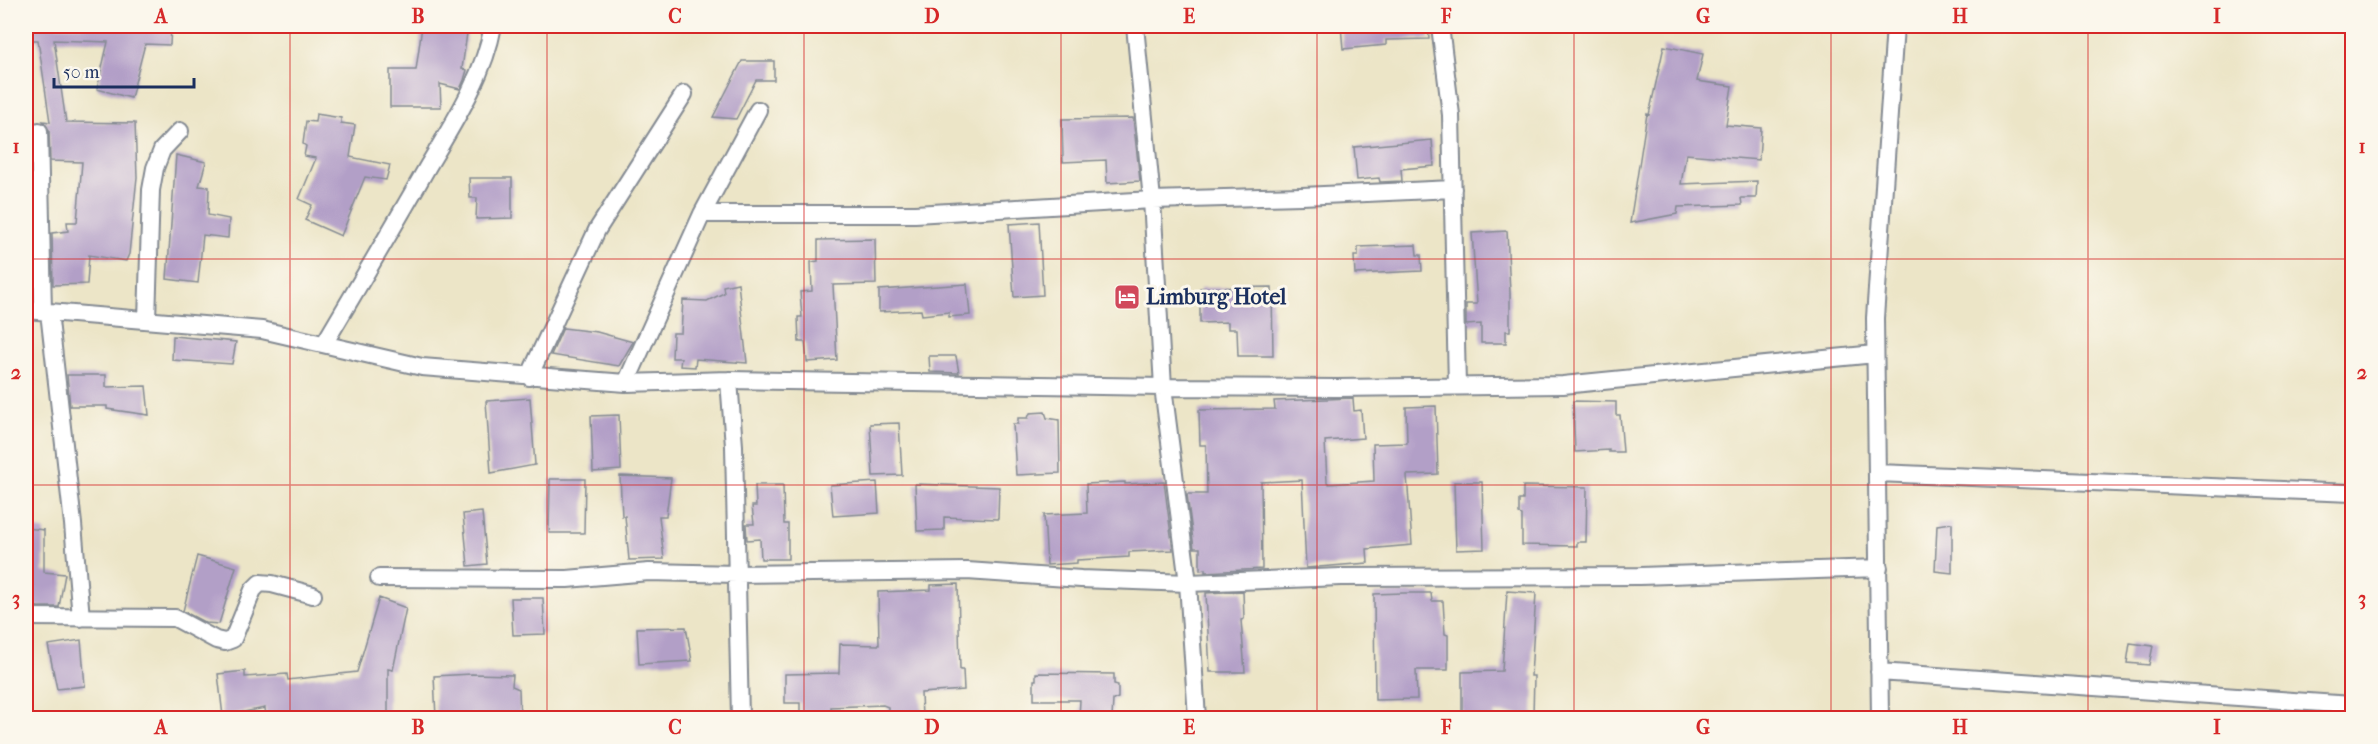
<svg xmlns="http://www.w3.org/2000/svg" width="2378" height="744" font-family="'IM FELL French Canon',serif">
<style>
.building{fill:#b29fc7}
.lines{fill:none;stroke-linecap:round;stroke-linejoin:round}
.street-casing{stroke:#848a92;stroke-width:20}
.street{stroke:#fff;stroke-width:16}
.grid{fill:none;stroke:#d62828;stroke-width:1.5;stroke-opacity:0.55}
.labels{text-anchor:middle;dominant-baseline:central;stroke-width:6;stroke-linejoin:round;paint-order:stroke}
.poi-label{font-size:22px;font-weight:bold;fill:#1b2f5e;stroke:#fbf7ec;text-anchor:start}
.neatline{fill:none;stroke:#d62828;stroke-width:2}
.grid-label{font-size:20px;text-anchor:middle;font-weight:bold;fill:#d62828}
</style>
<rect width="100%" height="100%" fill="#fbf7ec"/>
<filter id="ink" filterUnits="userSpaceOnUse"><feTurbulence type="fractalNoise" baseFrequency=".0167" numOctaves="2"/><feDisplacementMap in="SourceGraphic" scale="12" xChannelSelector="R" yChannelSelector="G"/><feConvolveMatrix kernelMatrix="1 2 1 2 8 2 1 2 1" color-interpolation-filters="sRGB"/></filter>
<filter id="wash" filterUnits="userSpaceOnUse"><feTurbulence type="fractalNoise" baseFrequency=".008" numOctaves="4" result="noise"/><feDisplacementMap in="SourceGraphic" scale="24" xChannelSelector="R" yChannelSelector="G"/><feGaussianBlur stdDeviation="1.35" result="paint"/><feColorMatrix in="noise" values="0 0 0 0 0 0 0 0 0 0 0 0 0 0 0 0 0 1.4 0 .05"/><feComposite in="paint" operator="in"/></filter>
<g filter="url(#wash)">
<rect width="100%" height="100%" fill="#ece5c7"/>
<g id="blocks">
<!-- building -->
<path class="building" d="M32,26H171L170,45L145,44L131,98L97,89L108,42L54,40L66,122L135,123L137,177L129,254L126,261L89,255L87,284L53,285L52,233L68,231L67,222H77L82,162L50,161L49,130L43,121L50,122L38,40H32Z
M422,26H468L462,69L467,70L464,80L460,89L440,84L441,107H390V70H416Z
M1341,26H1428L1429,39L1386,40V45L1343,49Z
M1664,46L1703,54L1697,81L1732,86L1726,125L1761,128L1759,160L1686,154L1681,184L1757,181L1756,198H1741L1742,205L1678,207L1677,214L1630,223L1647,114L1649,115Z
M742,61H774V80H756L736,119L713,117Z
M316,114L341,118V123L355,125L350,157L390,165L386,180L365,177L341,236L305,220L312,205L299,199L316,158L304,156L306,146L303,144L306,121L315,122Z
M1133,118L1140,181L1107,183L1106,160L1063,162L1062,119Z
M1432,140L1434,166L1401,169L1402,181L1380,182L1379,178L1357,180L1354,147Z
M176,155L206,162L199,186L209,187L208,215L229,219L228,238L203,235L198,283L167,279Z
M469,178H512V218L476,219L477,198H470Z
M1039,222L1043,295L1014,297L1009,224Z
M1507,231L1510,293V331H1506V343H1481V324L1466,325V304H1477L1472,233Z
M875,239L876,284L833,285L837,360L807,362L805,342H799L798,317H802L800,292L812,291L811,262L818,261V240Z
M1416,245L1417,255H1421L1422,271L1355,274L1354,256H1358V247Z
M738,283L747,363L696,359L695,367L680,366L681,358H672L673,333H681L683,300L707,301L724,293L723,286Z
M967,284L970,315L949,317V312L922,315L921,310L879,312V290Z
M1272,287L1273,356H1238L1237,329H1228V322L1200,323V288Z
M563,328L597,332L633,342L619,366L551,355Z
M173,336L236,342L232,364L172,360Z
M929,356H956L959,373L930,372Z
M67,375H106V387L146,386L149,415L107,409V406H70Z
M530,398L535,465L491,473L486,401Z
M1353,398L1354,411L1361,410L1363,438L1325,441L1327,482L1329,484L1374,481L1373,444L1407,443L1406,407L1436,406L1438,474L1407,475L1412,545L1367,549L1368,563L1306,568L1302,480L1261,482L1262,569L1205,572V569L1200,570V548H1194L1187,494H1207L1206,445H1200L1199,410L1275,409L1274,401Z
M1573,401L1616,402V415H1620L1623,452H1609V450L1575,452Z
M1045,412L1047,418L1059,420L1060,473L1016,475L1013,424H1018V418H1028L1030,413Z
M619,415L621,470L593,472L591,416Z
M899,423L902,475L873,476L870,424Z
M620,476L671,478L666,516H659L664,559L629,560L625,516H622Z
M550,479H585L584,533H549Z
M877,482L879,513L833,516L830,485Z
M1125,482V484L1164,482L1173,550L1129,552V557L1077,560V563L1047,565L1044,515L1087,513L1086,484Z
M1454,482H1482L1484,549L1456,550Z
M915,484L999,487L998,519L944,517V530L917,531Z
M755,485H783L784,524H788V559H761L760,539L747,540L746,524H754L752,506H756Z
M1523,486L1587,487L1586,542H1577V546L1522,545V515L1519,514V500H1523Z
M482,512L487,564L468,566L463,514Z
M1952,523V573L1935,571L1937,525Z
M26,528L44,530V572L65,574L59,607H38L26,604Z
M197,556L236,567L219,624L206,623L183,611Z
M958,584L960,670H963L964,690L921,693L922,718L888,717V707L883,705L831,707V712H800V703H785V674L839,673L840,644L879,645L878,592L931,590V585Z
M1243,591L1244,619L1241,620L1245,672H1210L1206,593Z
M1507,591L1536,593L1531,676H1534L1533,715L1494,713L1495,718H1462V672L1502,671Z
M1403,593H1431L1432,601H1443L1445,634L1448,635V670H1416L1417,699L1375,700L1374,594Z
M379,598L406,608L393,670L388,669V718H266L265,708L223,716L218,674L245,671V677L287,674L288,680L357,672Z
M511,598H543L545,634L513,635Z
M686,627L692,661L639,664L637,628Z
M81,640L85,686L57,689L48,645Z
M2130,643L2153,646L2149,665L2127,663Z
M1036,673L1114,674V684L1118,685V698L1113,700L1112,718H1079L1080,700H1034V680H1036Z
M472,674L513,675L512,686L519,689L520,718H474V714L436,718L434,676Z"/>
</g>
</g>
<g filter="url(#ink)">
<use href="#blocks" fill-opacity="0" stroke="#848a92" stroke-width="1.5"/>
<g class="lines">
<defs>
<path id="street" d="M1135,26L1152,200L1163,387L1188,583L1197,718
M1440,26L1451,115L1457,386
M39,131L43,311
M702,214H915L1152,200L1302,196L1453,189
M26,310L262,330L422,367L626,383L729,380L1163,387L1337,388L1563,385L1875,354
M49,312L73,524L81,618
M147,320L151,190L155,168L162,150L180,131
M324,344C359,285 394,226 428,166C454,122 484,76 493,26
M529,377L597,230L684,94
M729,380L734,446L740,718
M626,383L702,214L758,110
M1878,473L2352,493
M379,578L567,579L649,572L737,574L967,571L1081,579L1188,583L1341,577L1640,576L1879,568
M26,617L175,618L216,640L225,642L233,639L253,590L260,583L272,584L313,595
M1879,672L2352,705
M1880,718L1875,318L1895,26"/>
</defs>
<!-- street casing -->
<use href="#street" class="street-casing"/>
<!-- street -->
<use href="#street" class="street"/>
</g>
</g>
<!-- grid -->
<path class="grid" d="M290,26V718M547,26V718M804,26V718M1061,26V718M1317,26V718M1574,26V718M1831,26V718M2088,26V718M26,259H2352M26,485H2352"/>
<!-- icons -->
<defs>
<symbol id="hotel-square" viewBox="-11 -11 22 22"><rect x="-9" y="-9" width="18" height="18" rx="4" fill="#d1495b" stroke="#fbf7ec"/><path d="M-6-4.5h1.5V1H6V5H4.5V3h-9V5H-6ZM-4 0a1.8 1.8 0 1 1 3.6 0ZM.5 0V-2.5h3Q6-2.5 6 0Z" fill="#fff"/></symbol>
</defs>
<g fill-rule="evenodd">
<use href="#hotel-square" x="1112" y="282" width="30" height="30"/>
</g>
<g class="labels">
<!-- poi labels -->
<g class="poi-label">
<text x="1146" y="297">Limburg Hotel</text>
</g>
</g>
<!-- margin -->
<rect width="2378" height="744" fill="none" stroke="#fbf7ec" stroke-width="66"/>
<!-- scale -->
<path d="M54 78v9h140v-9" fill="none" stroke="#1b2f5e" stroke-width="3"/>
<text x="63" y="78" font-size="18" fill="#1b2f5e" stroke="#fbf7ec" stroke-width="4.5" paint-order="stroke">50 m</text>
<rect x="33" y="33" width="2312" height="678" class="neatline"/>
<g class="grid-label">
<text x="161" y="23">A</text>
<text x="418" y="23">B</text>
<text x="675" y="23">C</text>
<text x="932" y="23">D</text>
<text x="1189" y="23">E</text>
<text x="1446" y="23">F</text>
<text x="1703" y="23">G</text>
<text x="1960" y="23">H</text>
<text x="2217" y="23">I</text>
<text x="16" y="153">1</text>
<text x="2362" y="153">1</text>
<text x="16" y="379">2</text>
<text x="2362" y="379">2</text>
<text x="16" y="605">3</text>
<text x="2362" y="605">3</text>
<text x="161" y="734">A</text>
<text x="418" y="734">B</text>
<text x="675" y="734">C</text>
<text x="932" y="734">D</text>
<text x="1189" y="734">E</text>
<text x="1446" y="734">F</text>
<text x="1703" y="734">G</text>
<text x="1960" y="734">H</text>
<text x="2217" y="734">I</text>
</g>
</svg>
